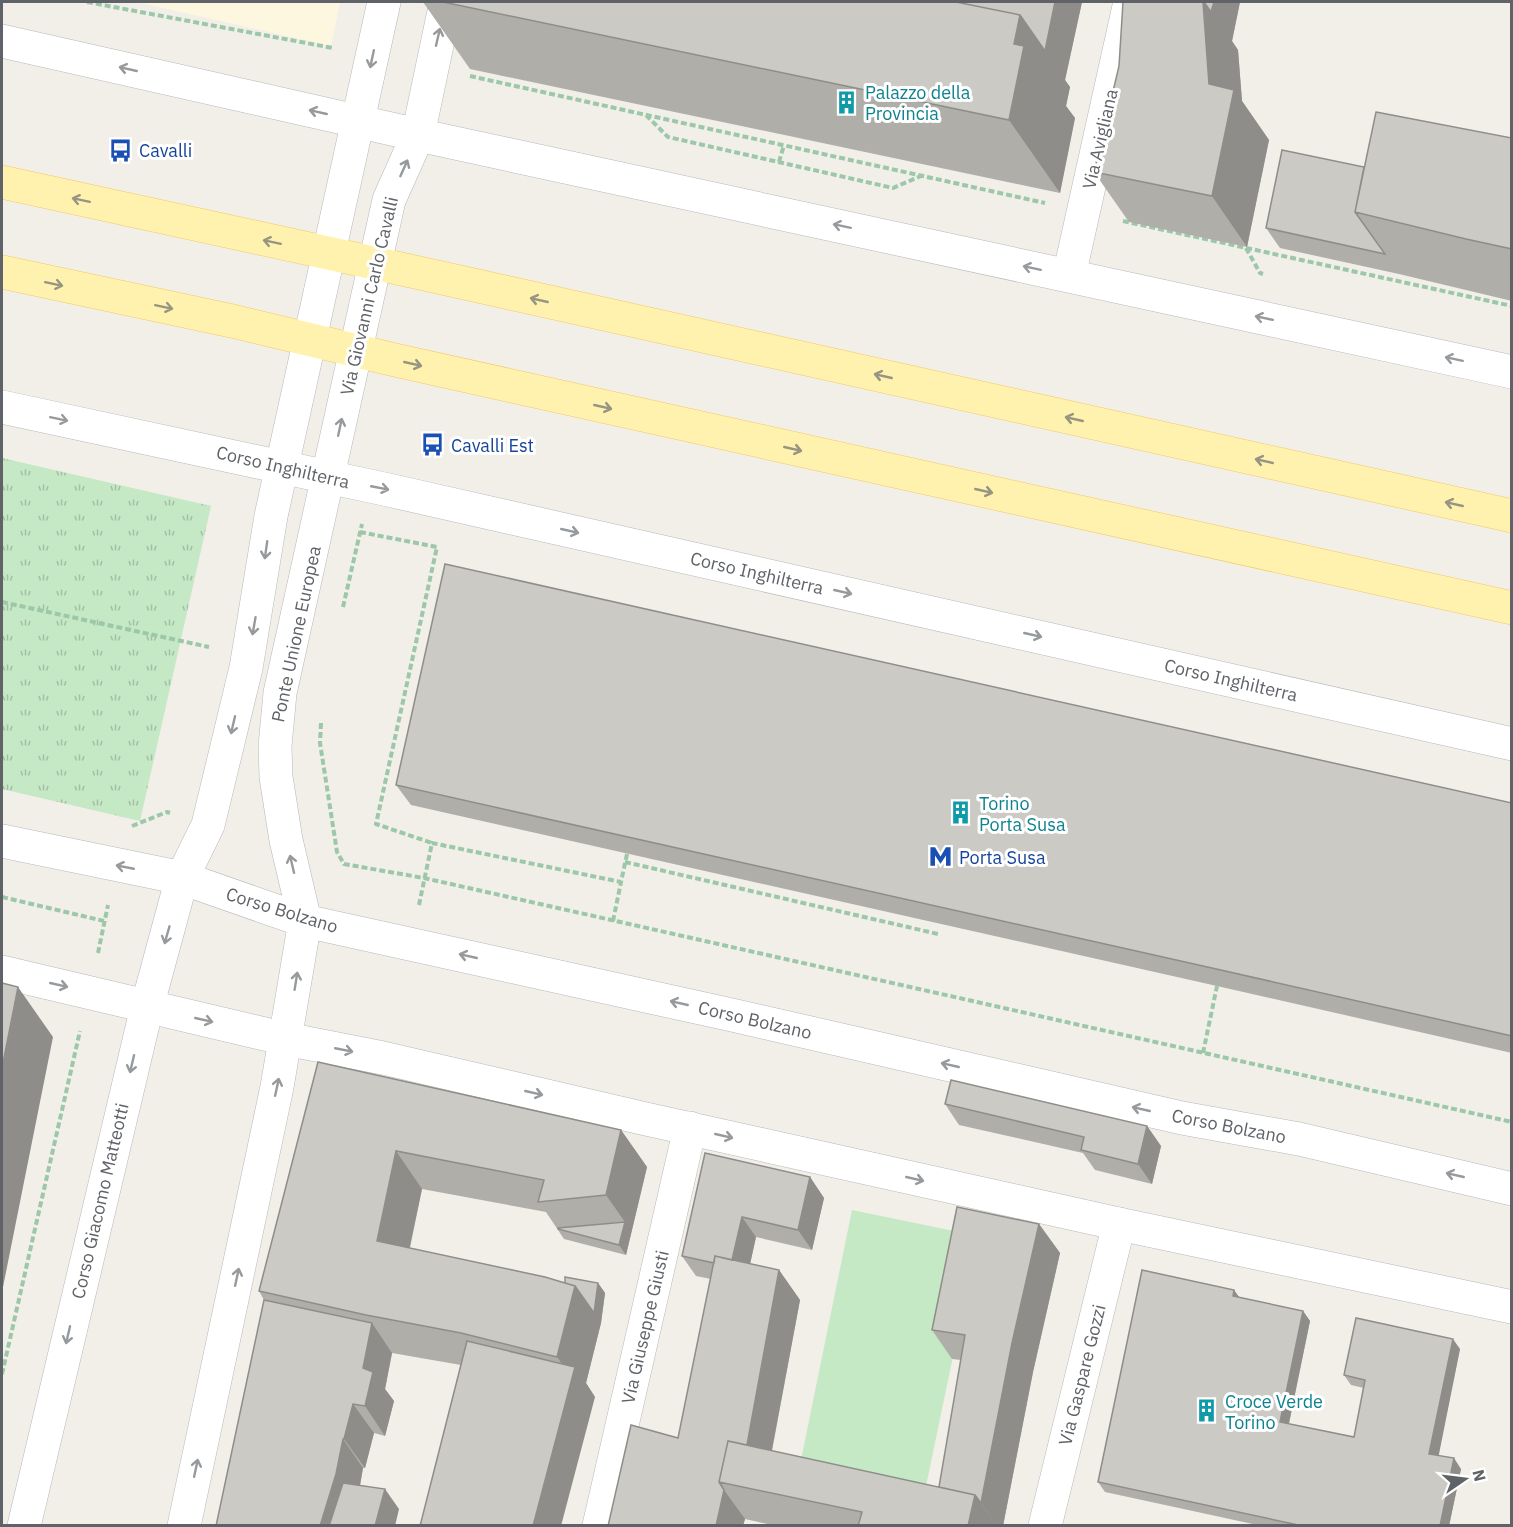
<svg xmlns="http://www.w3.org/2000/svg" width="1513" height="1527" font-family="'IBM Plex Sans',sans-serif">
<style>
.commercial{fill:#fef7e0}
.grass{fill:url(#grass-tufts)}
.garden{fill:#c5e8c5}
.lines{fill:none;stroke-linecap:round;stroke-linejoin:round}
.minor-casing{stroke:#b5b8bc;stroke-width:34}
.tertiary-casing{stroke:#b5b8bc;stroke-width:34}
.primary-casing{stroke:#f2c960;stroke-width:34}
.path{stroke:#9cc7a9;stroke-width:4;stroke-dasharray:6 3;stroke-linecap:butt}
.minor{stroke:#fff;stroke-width:33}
.tertiary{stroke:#fff;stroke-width:33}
.primary{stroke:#fff2af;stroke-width:33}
.wall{fill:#afaea9}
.shaded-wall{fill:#8f8d8a}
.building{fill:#cccac5;stroke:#8f8d8a;stroke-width:1.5}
.oneway{stroke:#979a9d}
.oneway2{stroke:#979581}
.labels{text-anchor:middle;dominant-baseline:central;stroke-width:6;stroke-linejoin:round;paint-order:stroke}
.culture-label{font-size:18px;fill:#0d838f;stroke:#fff;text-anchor:start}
.street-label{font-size:18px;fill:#5f6368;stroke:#fff}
.transit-label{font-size:18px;fill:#164399;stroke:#fff;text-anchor:start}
</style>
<defs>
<pattern id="grass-tufts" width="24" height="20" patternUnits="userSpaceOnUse" patternTransform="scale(1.5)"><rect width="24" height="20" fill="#c5e8c5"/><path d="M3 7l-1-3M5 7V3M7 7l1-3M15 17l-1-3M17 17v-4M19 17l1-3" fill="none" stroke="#a3c0a4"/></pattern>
</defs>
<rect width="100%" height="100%" fill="#f1efe8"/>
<!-- commercial -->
<path class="commercial" d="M137,2H340L331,46Z"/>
<!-- grass -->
<path class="grass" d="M2,458L211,506L140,821L2,789Z"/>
<!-- garden -->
<path class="garden" d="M852,1210L978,1236L926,1486L801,1460Z"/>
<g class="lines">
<defs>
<path id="minor" d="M2,41L418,135L1512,372
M1069,276L1130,2
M2,407L384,489L1512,744
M599,1526L690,1128
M1045,1526L1119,1224"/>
<path id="tertiary" d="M2,841L182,878L305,921L732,1015L1182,1118L1299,1139L1512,1189
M2,972L286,1039L383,1058L646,1119L1119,1224L1512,1307
M24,1526L147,1007L182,878L208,825L246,668L271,516L384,2
M184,1526L277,1087L305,921L286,840L276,777L275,746L280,693L389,200L418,135L446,2"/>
<path id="primary" d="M2,182L415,272L1512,516
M2,272L232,321L395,360L1512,608"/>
</defs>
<!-- minor casing -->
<use href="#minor" class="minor-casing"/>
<!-- tertiary casing -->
<use href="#tertiary" class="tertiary-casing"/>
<!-- primary casing -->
<use href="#primary" class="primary-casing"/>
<!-- path -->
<path class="path" d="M87,2L333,48
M470,76L1045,203
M646,115L668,137L893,188L921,176
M779,162L784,145
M1123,221L1512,306
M1246,248L1260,273L1263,274
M360,532L437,547L376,824L432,843
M2,602L209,647
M343,607L362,524
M321,723L320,743L337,852L344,864L424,878L1512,1122
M132,826L167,812L170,813
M625,862L938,934
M2,897L104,921
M419,905L432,843L621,882L627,854
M613,921L621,882
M98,953L108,905
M1203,1053L1217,986
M2,1374L80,1031"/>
<!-- minor -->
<use href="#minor" class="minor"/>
<!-- tertiary -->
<use href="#tertiary" class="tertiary"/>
<!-- primary -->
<use href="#primary" class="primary"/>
</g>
<!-- wall -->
<path class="wall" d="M423,2H1082L1065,80L1070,87L1066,106L1075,118L1060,193L470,69Z
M1123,2H1240L1232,41L1238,50L1242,101L1269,140L1247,247L1129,222L1094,172L1119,66Z
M1512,138V301L1399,274L1280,248L1266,228L1364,167Z
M396,785L1512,803V1053L1217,986L411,805Z
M318,1062L621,1130L647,1167L626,1255L564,1239L546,1212L422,1189L410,1248L565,1283H598L605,1293L601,1323L586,1383L595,1397L461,1365L392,1353L385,1389L394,1401L385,1436L374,1433L365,1468H363L360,1485L399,1509L216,1526L264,1300L259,1291Z
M945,1104L1147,1126L1161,1146L1152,1184L1095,1170L1083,1153L959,1125Z
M705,1153L810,1177L824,1198L812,1250L756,1237L750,1264L779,1270L800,1300L772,1451L939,1487L961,1360L952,1359L932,1330L1039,1224L1060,1253L1033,1372L1003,1526H776L745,1519L743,1526H608L678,1438L711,1279L696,1276L682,1256Z
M1234,1290L1239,1297L1303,1311L1310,1321L1289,1424L1354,1437L1364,1388L1351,1385L1344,1375L1460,1349L1438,1455L1461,1469L1449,1526H1262L1105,1492L1098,1482Z"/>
<!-- shaded-wall -->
<path class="shaded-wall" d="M1055,2H1082L1065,80L1070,87L1066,106L1075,118L1060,193L1009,120L1014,44L1020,15Z
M1203,2H1240L1232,41L1238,50L1242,101L1269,140L1247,247L1212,196L1209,84Z
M18,987L53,1037L2,1292V1068Z
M1147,1126L1161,1146L1152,1184L1138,1164Z
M621,1130L647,1167L626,1255L619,1245L625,1222L606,1195Z
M396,1151L422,1189L403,1278L377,1241Z
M810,1177L824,1198L812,1250L798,1230Z
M742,1217L756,1237L745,1287L731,1267Z
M1039,1224L1060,1253L1033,1372L1003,1526H997L981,1503L1012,1343Z
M779,1270L800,1300L766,1481L746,1452Z
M598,1283L605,1293L601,1323L594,1313Z
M575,1286L601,1323L586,1383L595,1397L561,1526H533L572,1378L557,1357Z
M1234,1290L1241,1300L1233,1296Z
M1303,1311L1310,1321L1287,1432L1280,1422Z
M372,1323L392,1353L385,1389L394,1401L385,1436L365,1406L363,1368Z
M1453,1339L1460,1349L1437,1464L1429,1454Z
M353,1404L374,1433L365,1468L344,1439Z
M343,1439L363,1468L357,1503L350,1526H320Z
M1454,1458L1461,1469L1449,1526H1440Z
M385,1489L399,1509L395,1526H375Z
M724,1490L745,1519L743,1526H716Z
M975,1495L997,1526H968Z"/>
<!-- building -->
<path class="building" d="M443,2H956L1020,15L1014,44L1024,46L1009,120Z
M956,2H1055L1045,51L1020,15Z
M1123,2H1203L1209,84L1234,90L1212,196L1094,172L1119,66Z
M1204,2H1214L1211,12Z
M1376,112L1512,138V249L1466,239L1355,212Z
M1282,150L1364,167L1355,212L1385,254L1266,228Z
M445,564L1512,803V1036L1203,966L396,785Z
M2,983L18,987L2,1068Z
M318,1062L621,1130L606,1195L538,1202L544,1180L396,1151L377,1241L545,1277L575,1286L557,1357L461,1333L366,1315L259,1291Z
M951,1080L1147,1126L1138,1164L1081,1150L1084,1137L945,1104Z
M705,1153L810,1177L798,1230L742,1217L732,1260L715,1256L714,1263L682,1256Z
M957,1207L1039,1224L1012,1343L981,1503L975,1495L939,1487L965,1335L932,1330Z
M625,1222L619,1245L558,1229V1228Z
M715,1256L779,1270L747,1445L728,1441L719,1482L724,1490L716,1526H608L631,1425L678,1438Z
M1142,1270L1234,1290L1233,1296L1303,1311L1280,1422L1354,1437L1365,1380L1344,1375L1356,1318L1453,1339L1429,1454L1454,1458L1440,1526H1303L1098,1482Z
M565,1277L598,1283L594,1313L575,1286L565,1283Z
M264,1300L372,1323L363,1368L373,1372L365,1406L353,1404L344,1439H343L336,1474L320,1526H216Z
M467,1341L575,1367L533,1526H420Z
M728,1441L975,1495L968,1526H858L862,1512L719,1482Z
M343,1483L385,1489L375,1526H329Z"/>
<!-- one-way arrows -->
<defs><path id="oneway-shaft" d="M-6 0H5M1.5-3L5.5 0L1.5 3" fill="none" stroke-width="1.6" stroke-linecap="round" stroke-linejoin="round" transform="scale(1.5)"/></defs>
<g class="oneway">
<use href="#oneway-shaft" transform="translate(438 37) rotate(-77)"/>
<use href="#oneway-shaft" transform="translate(372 59) rotate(102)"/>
<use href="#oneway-shaft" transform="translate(128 69) rotate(-167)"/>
<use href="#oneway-shaft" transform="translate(318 112) rotate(-167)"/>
<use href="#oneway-shaft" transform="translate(404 168) rotate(-66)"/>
<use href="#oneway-shaft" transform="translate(842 226) rotate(-168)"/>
<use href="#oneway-shaft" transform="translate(1032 268) rotate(-168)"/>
<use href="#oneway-shaft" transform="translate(1264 318) rotate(-168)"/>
<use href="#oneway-shaft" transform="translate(1454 359) rotate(-168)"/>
<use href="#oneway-shaft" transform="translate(59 419) rotate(12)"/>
<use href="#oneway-shaft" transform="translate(340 427) rotate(-78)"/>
<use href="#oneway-shaft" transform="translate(380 488) rotate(11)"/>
<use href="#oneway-shaft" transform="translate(570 531) rotate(13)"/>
<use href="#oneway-shaft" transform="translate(266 550) rotate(98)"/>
<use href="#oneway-shaft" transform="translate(843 592) rotate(13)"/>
<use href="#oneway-shaft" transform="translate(254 626) rotate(100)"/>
<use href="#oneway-shaft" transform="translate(1033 635) rotate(13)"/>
<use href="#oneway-shaft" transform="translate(233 725) rotate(103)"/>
<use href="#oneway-shaft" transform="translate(292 864) rotate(-103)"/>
<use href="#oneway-shaft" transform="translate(125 867) rotate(-169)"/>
<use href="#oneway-shaft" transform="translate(167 935) rotate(106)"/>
<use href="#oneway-shaft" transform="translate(468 956) rotate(-167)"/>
<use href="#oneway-shaft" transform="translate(296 981) rotate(-81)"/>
<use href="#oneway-shaft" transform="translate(59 985) rotate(13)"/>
<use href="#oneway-shaft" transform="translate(679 1003) rotate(-167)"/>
<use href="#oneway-shaft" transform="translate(204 1020) rotate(13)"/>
<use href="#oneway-shaft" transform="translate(344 1050) rotate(11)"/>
<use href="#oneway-shaft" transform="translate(132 1064) rotate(103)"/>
<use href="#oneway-shaft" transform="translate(950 1065) rotate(-167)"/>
<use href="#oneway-shaft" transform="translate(277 1087) rotate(-78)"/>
<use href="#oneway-shaft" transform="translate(534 1093) rotate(13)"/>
<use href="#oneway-shaft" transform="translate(1141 1109) rotate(-167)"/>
<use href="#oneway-shaft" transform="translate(724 1136) rotate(13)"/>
<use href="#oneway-shaft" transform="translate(1455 1175) rotate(-167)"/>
<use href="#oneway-shaft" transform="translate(915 1179) rotate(13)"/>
<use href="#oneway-shaft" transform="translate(237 1277) rotate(-78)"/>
<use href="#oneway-shaft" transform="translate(68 1335) rotate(103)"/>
<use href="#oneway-shaft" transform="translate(196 1468) rotate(-78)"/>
</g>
<g class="oneway2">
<use href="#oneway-shaft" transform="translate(81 200) rotate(-168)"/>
<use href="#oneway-shaft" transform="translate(272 242) rotate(-168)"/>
<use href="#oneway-shaft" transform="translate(54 284) rotate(12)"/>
<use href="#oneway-shaft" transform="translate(539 300) rotate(-167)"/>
<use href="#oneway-shaft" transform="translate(164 307) rotate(12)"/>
<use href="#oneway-shaft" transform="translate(413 364) rotate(13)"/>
<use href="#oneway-shaft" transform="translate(883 376) rotate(-167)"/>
<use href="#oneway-shaft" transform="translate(603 407) rotate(13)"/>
<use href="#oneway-shaft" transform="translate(1074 419) rotate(-167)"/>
<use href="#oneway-shaft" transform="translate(793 449) rotate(13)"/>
<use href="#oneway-shaft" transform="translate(1264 461) rotate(-167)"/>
<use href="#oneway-shaft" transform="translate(984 491) rotate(13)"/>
<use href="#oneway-shaft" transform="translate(1454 504) rotate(-167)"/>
</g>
<!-- icons -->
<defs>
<symbol id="building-bare" viewBox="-9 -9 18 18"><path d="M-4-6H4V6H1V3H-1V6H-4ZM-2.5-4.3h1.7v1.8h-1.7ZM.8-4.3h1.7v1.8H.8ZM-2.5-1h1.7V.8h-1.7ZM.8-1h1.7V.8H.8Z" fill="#0f9aa8" stroke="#fff" stroke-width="2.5" paint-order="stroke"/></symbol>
<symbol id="bus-bare" viewBox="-9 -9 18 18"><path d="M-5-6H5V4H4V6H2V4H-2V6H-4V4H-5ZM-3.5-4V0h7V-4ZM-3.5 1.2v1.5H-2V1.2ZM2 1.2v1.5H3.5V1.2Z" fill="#1a4fb4" stroke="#fff" stroke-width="2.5" paint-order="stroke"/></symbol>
<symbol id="metro-bare" viewBox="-9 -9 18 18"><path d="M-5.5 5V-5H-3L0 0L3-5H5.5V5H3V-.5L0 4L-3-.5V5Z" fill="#1a4fb4" stroke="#fff" stroke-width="2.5" paint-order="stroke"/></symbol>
</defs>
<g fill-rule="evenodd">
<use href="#building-bare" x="830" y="86" width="33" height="33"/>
<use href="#bus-bare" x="104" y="134" width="33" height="33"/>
<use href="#bus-bare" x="416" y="428" width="33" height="33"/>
<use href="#building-bare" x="944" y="796" width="33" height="33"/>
<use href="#metro-bare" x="924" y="840" width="33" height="33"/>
<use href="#building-bare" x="1190" y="1394" width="33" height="33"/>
</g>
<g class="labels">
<!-- culture labels -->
<g class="culture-label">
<text x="865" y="92">Palazzo della<tspan x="865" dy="21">Provincia</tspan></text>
<text x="979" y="803">Torino<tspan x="979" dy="21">Porta Susa</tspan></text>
<text x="1225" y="1401">Croce Verde<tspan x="1225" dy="21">Torino</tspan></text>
</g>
<!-- street labels -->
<g class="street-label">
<text transform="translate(1100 139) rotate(-77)">Via Avigliana</text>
<text transform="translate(369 296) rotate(-77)">Via Giovanni Carlo Cavalli</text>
<text transform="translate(283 467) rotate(13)">Corso Inghilterra</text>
<text transform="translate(757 573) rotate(13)">Corso Inghilterra</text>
<text transform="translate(296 634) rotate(-78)">Ponte Unione Europea</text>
<text transform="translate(1231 680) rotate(13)">Corso Inghilterra</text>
<text transform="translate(282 910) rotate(17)">Corso Bolzano</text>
<text transform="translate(755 1020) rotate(13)">Corso Bolzano</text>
<text transform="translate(1229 1126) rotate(11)">Corso Bolzano</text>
<text transform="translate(100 1201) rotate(-77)">Corso Giacomo Matteotti</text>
<text transform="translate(645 1327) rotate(-77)">Via Giuseppe Giusti</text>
<text transform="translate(1082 1375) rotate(-76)">Via Gaspare Gozzi</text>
</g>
<!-- transit labels -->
<g class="transit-label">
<text x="139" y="150">Cavalli</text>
<text x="451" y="445">Cavalli Est</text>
<text x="959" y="857">Porta Susa</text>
</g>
</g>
<!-- border -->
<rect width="1513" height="1527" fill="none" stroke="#5f6368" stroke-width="6"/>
<!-- north arrow -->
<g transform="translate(1465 1479) rotate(76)" stroke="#ffffff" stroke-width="4.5" paint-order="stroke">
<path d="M0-4.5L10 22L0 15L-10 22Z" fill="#5f6368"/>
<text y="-9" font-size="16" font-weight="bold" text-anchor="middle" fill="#5f6368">N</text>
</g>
</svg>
